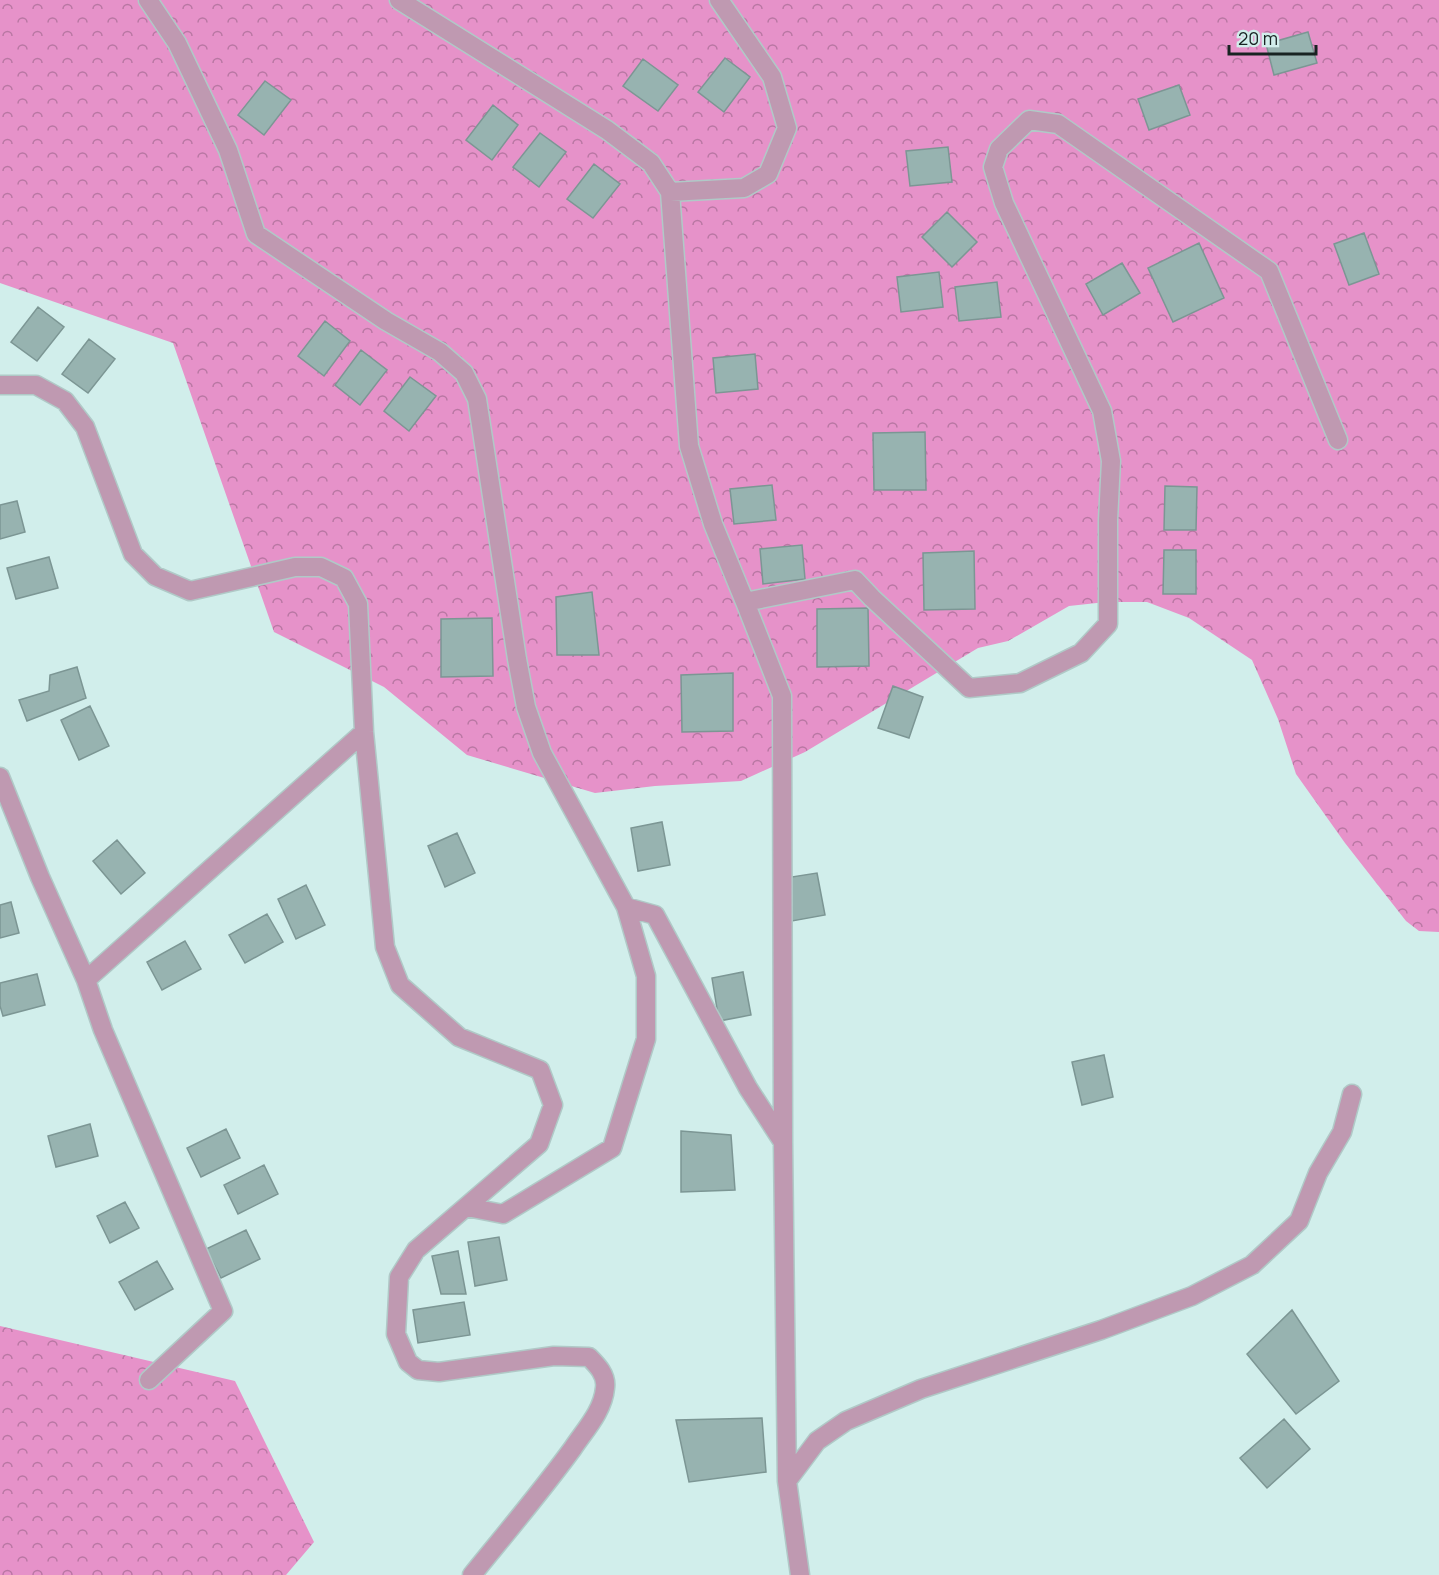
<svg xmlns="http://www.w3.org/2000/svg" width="1439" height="1575" font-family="Manrope,sans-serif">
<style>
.forest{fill:url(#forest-crowns)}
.building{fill:#97b3b0;stroke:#7c9694;stroke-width:1.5}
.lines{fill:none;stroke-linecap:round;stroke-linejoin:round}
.street-casing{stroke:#b0c9c7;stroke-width:21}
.street{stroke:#bf99b1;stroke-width:18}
</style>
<defs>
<pattern id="forest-crowns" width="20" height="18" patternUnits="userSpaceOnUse" patternTransform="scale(1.5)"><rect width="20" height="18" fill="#e692c9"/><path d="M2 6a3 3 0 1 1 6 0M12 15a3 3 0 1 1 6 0" fill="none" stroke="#b977a3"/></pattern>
</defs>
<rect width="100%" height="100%" fill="#d1eeeb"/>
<!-- forest -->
<path class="forest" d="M0,0H1439V932L1419,931L1406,921L1345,843L1296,774L1278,719L1252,660L1189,618L1147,602H1106L1069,606L1008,641L978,648L805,752L741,781L655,786L595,793L467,755L384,687L274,632L173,343L0,283Z
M0,1326L235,1381L314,1542L286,1575H0Z"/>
<!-- building -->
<path class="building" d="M1308,32L1317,63L1274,75L1266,44Z
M725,58L750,77L724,112L698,92Z
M643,59L678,85L658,111L623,86Z
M265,81L291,100L264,135L238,115Z
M1179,85L1190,115L1149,130L1138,99Z
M493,105L518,125L492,160L466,140Z
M540,133L566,152L539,187L513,167Z
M948,147L952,182L910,186L906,151Z
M594,164L620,184L593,218L567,199Z
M947,212L977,242L952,267L922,237Z
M1364,233L1379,274L1349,285L1334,244Z
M1199,243L1224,298L1173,322L1148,268Z
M1122,263L1140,293L1103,315L1086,284Z
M939,272L943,307L901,312L897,277Z
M997,282L1001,317L959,321L955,287Z
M38,307L64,327L37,361L11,342Z
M325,321L350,341L324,376L298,356Z
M89,339L115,359L88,393L62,374Z
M361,350L387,370L360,405L335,385Z
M755,354L758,389L716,393L713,358Z
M410,377L436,396L409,431L384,411Z
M925,432L926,490H874L873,433Z
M772,485L776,520L734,524L730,489Z
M1165,486L1197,487L1196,530H1164Z
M17,501L25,532L0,539V505Z
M802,545L805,579L763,584L760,549Z
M1164,550H1196V594H1163Z
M974,551L975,609L924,610L923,553Z
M49,557L58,588L16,599L7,568Z
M592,592L599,655H557L556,597Z
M868,608L869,666L817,667V609Z
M492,618L493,676L441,677V619Z
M77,667L86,698L27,721L19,700L49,691L50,675Z
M733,673V731L682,732L681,675Z
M893,686L923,697L909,738L878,728Z
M90,706L109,746L79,760L61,720Z
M662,822L670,865L638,871L631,828Z
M457,833L475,873L445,887L428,846Z
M117,840L145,873L121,894L93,861Z
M817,873L825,915L792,921L785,878Z
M306,885L325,925L296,939L278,899Z
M11,902L19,933L0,938V905Z
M267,914L283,942L245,963L229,935Z
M185,941L201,969L162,990L147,962Z
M743,972L751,1015L719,1021L712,978Z
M37,974L45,1005L3,1016L0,1006V983Z
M1104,1055L1113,1097L1082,1105L1072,1062Z
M90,1124L98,1156L56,1167L48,1136Z
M226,1129L240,1158L201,1177L187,1148Z
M681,1131L731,1135L735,1190L681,1192Z
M264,1165L278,1194L238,1214L224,1185Z
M125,1202L139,1228L110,1243L97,1216Z
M246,1230L260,1259L221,1278L206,1249Z
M499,1237L507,1280L475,1286L468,1242Z
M458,1251L466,1294H441L432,1256Z
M157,1261L173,1289L135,1310L119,1282Z
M464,1302L470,1335L418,1343L413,1310Z
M1292,1310L1339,1381L1296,1414L1247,1354Z
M762,1418L766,1472L689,1482L676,1420Z
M1284,1419L1310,1449L1267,1488L1240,1458Z"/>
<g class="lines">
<defs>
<path id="street" d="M148,0L177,43L228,150L256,234L386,321L440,352L464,373L477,399L517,659L526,707L542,753L626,907L646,976V1039L612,1148L503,1214L467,1207
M399,0L607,130L651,163L670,192L689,446L713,524L745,602L855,580L872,598L969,688L1020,683L1081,653L1108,624V520L1111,461L1102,411L1004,203L993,167L999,149L1029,120L1058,124L1269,271L1338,440
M670,192L744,188L768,174L787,128L772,77L719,0
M0,385H36L65,401L85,427L133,554L155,576L190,591L295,567H321L344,578L358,604L364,732L385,947L400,985L459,1037L540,1070L553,1105L539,1144L416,1250L399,1277L396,1334L408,1362L418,1370L439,1372L554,1356L589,1357C597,1365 607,1375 605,1388C603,1411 585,1430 573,1448C541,1492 506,1533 472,1575
M745,602L782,696L783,1142
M0,777L40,877L86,980L103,1030L223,1311L149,1380
M626,907L655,915L748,1088L783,1142L787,1481L800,1575
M86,980L364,732
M787,1481L817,1441L846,1421L921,1389L1101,1330L1192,1296L1252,1265L1299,1221L1318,1173L1342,1132L1352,1094"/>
</defs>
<!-- street casing -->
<use href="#street" class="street-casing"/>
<!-- street -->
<use href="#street" class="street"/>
</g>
<!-- scale -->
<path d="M1229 45v9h87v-9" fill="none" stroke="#182322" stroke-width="3"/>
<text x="1238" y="45" font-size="18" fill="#182322" stroke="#d1eeeb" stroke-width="4.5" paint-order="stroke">20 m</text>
</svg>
